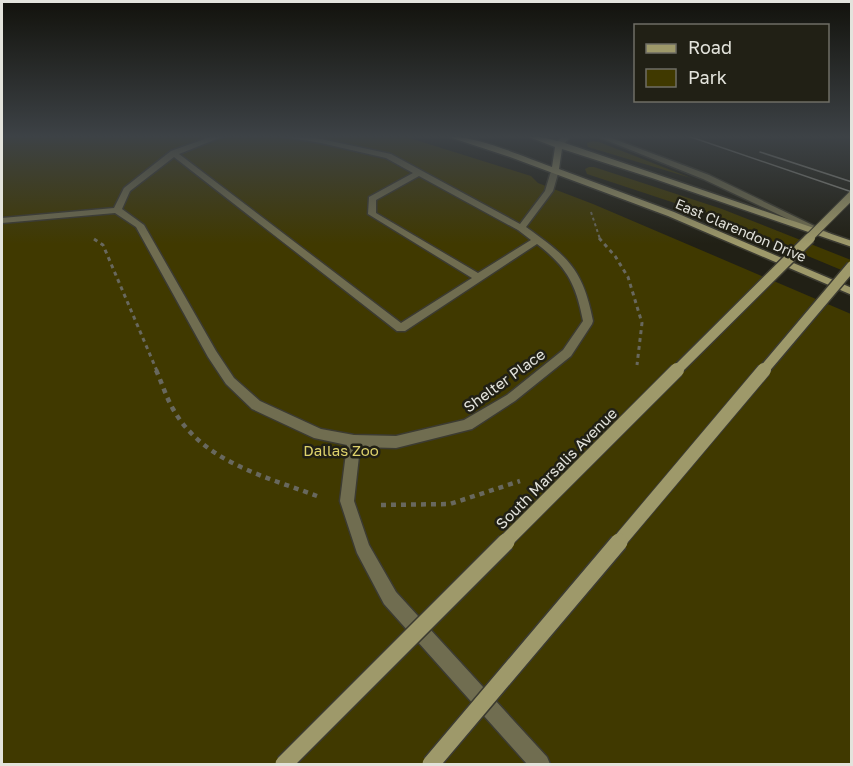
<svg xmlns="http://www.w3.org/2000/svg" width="853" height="766" font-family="'Golos Text',sans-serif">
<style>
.green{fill:#403900}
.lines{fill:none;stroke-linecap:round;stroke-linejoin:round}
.lane-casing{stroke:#3c3b31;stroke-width:3}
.secondary-casing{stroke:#3c3b31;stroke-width:3}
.path-far2{stroke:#68685e;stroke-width:2;stroke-dasharray:3 3;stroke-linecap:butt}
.path-far1{stroke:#68685e;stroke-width:3;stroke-dasharray:4 4;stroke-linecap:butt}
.path{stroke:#68685e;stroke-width:4.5;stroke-dasharray:5 5;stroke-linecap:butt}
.lane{fill:#706d50;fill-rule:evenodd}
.secondary{fill:#9e996a;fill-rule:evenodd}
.tram{stroke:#909087;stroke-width:1.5}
.secondary-bridge-far3-casing{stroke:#3c3b31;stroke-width:10;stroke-linecap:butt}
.secondary-bridge-far2-casing{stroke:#3c3b31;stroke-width:13;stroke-linecap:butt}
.secondary-bridge-far1-casing{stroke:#3c3b31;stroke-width:16;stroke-linecap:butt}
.secondary-bridge-casing{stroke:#3c3b31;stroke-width:20;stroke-linecap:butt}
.secondary-bridge-far3{stroke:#9e996a;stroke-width:8}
.secondary-bridge-far2{stroke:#9e996a;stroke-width:10}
.secondary-bridge-far1{stroke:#9e996a;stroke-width:14}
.secondary-bridge{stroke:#9e996a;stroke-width:17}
.labels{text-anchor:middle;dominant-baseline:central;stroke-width:5;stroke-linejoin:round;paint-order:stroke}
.far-street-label{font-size:14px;fill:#e3e3dc;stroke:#212015}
.street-label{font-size:15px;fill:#e3e3dc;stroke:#212015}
.park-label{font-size:15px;fill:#ded26b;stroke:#212015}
</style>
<rect width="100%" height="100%" fill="#212015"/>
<!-- green -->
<path class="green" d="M2,136H403L531,176L538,183L593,204L851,314V764H2Z
M593,141L599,142L691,178L588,147L587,143Z
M589,167H594L722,209L851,260V274L702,212L587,174L585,169Z"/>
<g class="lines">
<defs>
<path id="lane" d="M213,136H224L179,154L401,323L472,278L368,214L369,197L413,173L386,158L321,143L280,136L321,139L391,154L520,224L545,191L552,168L559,170L553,191L526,227C568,257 583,269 593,321L592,324L571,356L515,401L472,429L396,448L360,447L354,501L369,545L396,592L547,757L550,764H527L384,604L357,553L340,501L347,445L314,438L252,409L226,384L208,357L136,227L115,213L2,223V218L114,208L124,188L171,151ZM174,157L397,331H405L537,244C567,267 576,284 583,321L563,350L507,395L464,420L396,436L354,435L321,429L260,401L234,378L216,351L144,225L122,209L130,191ZM419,176L518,230L531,240L478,273L376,213V200Z
M563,136H571L562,146H556V142Z
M596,136H606L709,175L831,234L830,236H824L703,179Z"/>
<path id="secondary" d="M446,136C477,136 522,156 552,167L555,147L526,136H537L562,142L852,241V247L652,178L562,149L559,169L674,212L852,288V295L668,216L510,157Z"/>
</defs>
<!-- lane casing -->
<use href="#lane" class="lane-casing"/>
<!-- secondary casing -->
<use href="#secondary" class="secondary-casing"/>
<!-- path-far2 -->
<path class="path-far2" d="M591,212L600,239"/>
<!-- path-far1 -->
<path class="path-far1" d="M599,238L615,256L628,277L642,323L637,365
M94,239L103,245L157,371"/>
<!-- path -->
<path class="path" d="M156,370C162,383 166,397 173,409C203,462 264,476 317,496
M381,505L450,504L520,481"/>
<!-- lane -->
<use href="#lane" class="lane"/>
<!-- secondary -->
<use href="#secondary" class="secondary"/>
<!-- tram -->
<path class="tram" d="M688,136L852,192
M760,152L852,182"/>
<defs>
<path id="secondary-bridge-far3" d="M808,239L852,195"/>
<path id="secondary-bridge-far2" d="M676,371L810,238
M763,371L852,266"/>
<path id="secondary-bridge-far1" d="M504,543L677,370
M618,543L764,370"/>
<path id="secondary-bridge" d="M284,764L506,542
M431,764L619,542"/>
</defs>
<!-- secondary-bridge-far3 casing -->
<use href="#secondary-bridge-far3" class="secondary-bridge-far3-casing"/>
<!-- secondary-bridge-far2 casing -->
<use href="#secondary-bridge-far2" class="secondary-bridge-far2-casing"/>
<!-- secondary-bridge-far1 casing -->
<use href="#secondary-bridge-far1" class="secondary-bridge-far1-casing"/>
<!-- secondary-bridge casing -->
<use href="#secondary-bridge" class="secondary-bridge-casing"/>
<!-- secondary-bridge-far3 -->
<use href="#secondary-bridge-far3" class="secondary-bridge-far3"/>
<!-- secondary-bridge-far2 -->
<use href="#secondary-bridge-far2" class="secondary-bridge-far2"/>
<!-- secondary-bridge-far1 -->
<use href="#secondary-bridge-far1" class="secondary-bridge-far1"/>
<!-- secondary-bridge -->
<use href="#secondary-bridge" class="secondary-bridge"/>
</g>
<!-- sky -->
<linearGradient id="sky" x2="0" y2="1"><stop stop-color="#12120c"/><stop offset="0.56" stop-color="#3d4246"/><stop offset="1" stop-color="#3d4246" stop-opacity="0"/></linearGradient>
<rect width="853" height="244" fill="url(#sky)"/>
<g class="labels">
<!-- far-street labels -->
<g class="far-street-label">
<text transform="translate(741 230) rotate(23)">East Clarendon Drive</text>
</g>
<!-- street labels -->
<g class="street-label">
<text transform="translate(504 380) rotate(-36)">Shelter Place</text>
<text transform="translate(556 468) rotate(-45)">South Marsalis Avenue</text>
</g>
<!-- park labels -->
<g class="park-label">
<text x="341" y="450">Dallas Zoo</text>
</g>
</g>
<!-- border -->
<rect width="853" height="766" fill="none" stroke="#e3e3dc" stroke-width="6"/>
<!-- legend -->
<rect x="634" y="24" width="195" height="78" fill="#212015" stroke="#6f6e65" stroke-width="1.5"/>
<rect x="646" y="44" width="30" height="9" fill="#9e996a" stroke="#6f6e65" stroke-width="1.5"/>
<text x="688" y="54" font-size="18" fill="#e3e3dc">Road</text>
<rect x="646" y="69" width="30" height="18" fill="#403900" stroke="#6f6e65" stroke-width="1.5"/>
<text x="688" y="84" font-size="18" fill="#e3e3dc">Park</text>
</svg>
